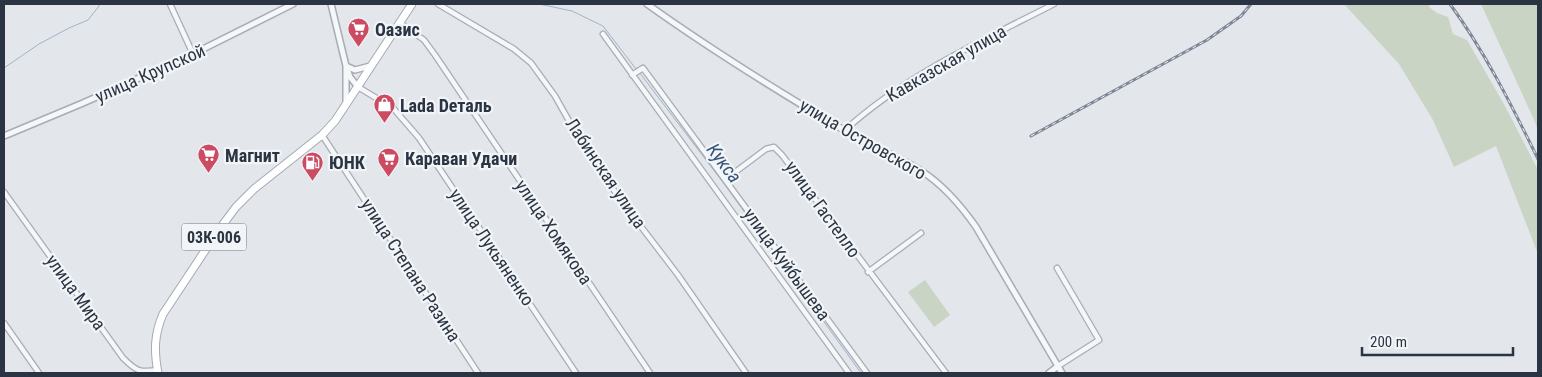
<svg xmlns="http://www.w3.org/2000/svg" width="1542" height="377" font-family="'Roboto Condensed',sans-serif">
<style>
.green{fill:#c9d4c4}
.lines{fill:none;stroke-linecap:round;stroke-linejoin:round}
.stream{stroke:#9fb5ca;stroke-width:1}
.minor-casing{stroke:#a8adb5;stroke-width:7}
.tertiary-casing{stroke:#a8adb5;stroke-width:8}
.primary-casing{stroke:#a2abb6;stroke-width:9}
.minor{stroke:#f5f7f9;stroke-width:4.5}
.tertiary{stroke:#f5f7f9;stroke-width:5}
.primary{stroke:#fff;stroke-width:7}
.rail-casing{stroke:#7c8694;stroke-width:3}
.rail{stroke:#f2f5f8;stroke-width:1;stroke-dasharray:4;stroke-linecap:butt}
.labels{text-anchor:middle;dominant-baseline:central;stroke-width:4.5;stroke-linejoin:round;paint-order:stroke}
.shield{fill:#f2f5f8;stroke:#676e79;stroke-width:1}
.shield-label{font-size:16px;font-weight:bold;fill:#2b3443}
.poi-label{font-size:18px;font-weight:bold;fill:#2b3443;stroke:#f2f5f8;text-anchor:start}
.street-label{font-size:18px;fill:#2b3443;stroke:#f2f5f8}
.water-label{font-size:19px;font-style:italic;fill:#355476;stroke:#f2f5f8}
</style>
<rect width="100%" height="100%" fill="#e3e6eb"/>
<!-- green -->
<path class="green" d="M1344,4H1430L1429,7L1437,13L1448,17L1453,34L1467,40L1505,106L1538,170V254L1496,146L1454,167L1433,120L1399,64Z
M1481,4H1538V131L1535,122Z
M925,280L950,315L934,327L908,292Z"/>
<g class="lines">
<!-- stream -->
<path class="stream" d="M539,4L572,11L603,26L636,69
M4,68L39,44L69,28L88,20L99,6V4
M639,72L722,181L861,373"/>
<defs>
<path id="minor" d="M170,4L193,54
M438,4L514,49L531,63L555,96L582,144L620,199L678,275L746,373
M400,23L424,40L435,55L650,373
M603,34L849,373
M632,75L643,68L867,373
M358,87L393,108L419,138L576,373
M844,131C905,75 982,41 1054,4
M322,135L478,373
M726,179L766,149L774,147L782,155L946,373
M4,192L123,358C136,371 140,373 158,370
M1057,268L1099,340L1058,366
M868,272L921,233
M4,323L39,373"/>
<path id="tertiary" d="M331,4L346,66L350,77L358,87
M647,4C710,49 776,90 842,129C868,145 898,156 923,172C944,186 962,207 976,227L1062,373
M346,102V66L355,70L370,66
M4,136L83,103L193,54L293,4
M1049,373L1058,366"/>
<path id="primary" d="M158,373C154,351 154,335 163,314L218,231L236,207L254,189L322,135L335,121L412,4"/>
</defs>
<!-- minor casing -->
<use href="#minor" class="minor-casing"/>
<!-- tertiary casing -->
<use href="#tertiary" class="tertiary-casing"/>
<!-- primary casing -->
<use href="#primary" class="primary-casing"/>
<!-- minor -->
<use href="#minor" class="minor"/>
<!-- tertiary -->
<use href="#tertiary" class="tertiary"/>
<!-- primary -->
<use href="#primary" class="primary"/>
<defs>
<path id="rail" d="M1450,4C1485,52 1512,106 1538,159
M1031,136L1207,40L1241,16L1251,4"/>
</defs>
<!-- rail casing -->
<use href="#rail" class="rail-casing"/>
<!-- rail -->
<use href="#rail" class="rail"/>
</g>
<!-- icons -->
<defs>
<symbol id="supermarket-pin" viewBox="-11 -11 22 30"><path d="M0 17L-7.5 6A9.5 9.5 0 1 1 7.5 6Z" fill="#cd4b62" stroke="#f2f5f8"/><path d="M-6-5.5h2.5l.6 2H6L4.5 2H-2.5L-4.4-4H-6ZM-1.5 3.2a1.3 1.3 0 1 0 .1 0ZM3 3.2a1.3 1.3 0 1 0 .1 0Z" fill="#fff"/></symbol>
<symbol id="shop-pin" viewBox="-11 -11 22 30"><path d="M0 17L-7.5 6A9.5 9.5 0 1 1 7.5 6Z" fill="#cd4b62" stroke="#f2f5f8"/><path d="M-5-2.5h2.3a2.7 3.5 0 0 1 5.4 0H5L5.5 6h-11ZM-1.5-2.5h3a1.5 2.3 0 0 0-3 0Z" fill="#fff"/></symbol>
<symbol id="fuel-pin" viewBox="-11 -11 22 30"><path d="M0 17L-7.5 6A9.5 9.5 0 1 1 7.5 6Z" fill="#cd4b62" stroke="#f2f5f8"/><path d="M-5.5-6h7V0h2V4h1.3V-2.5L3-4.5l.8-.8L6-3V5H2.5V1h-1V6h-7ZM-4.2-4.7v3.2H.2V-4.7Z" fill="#fff"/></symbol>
</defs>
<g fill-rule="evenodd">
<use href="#supermarket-pin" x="346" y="16" width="25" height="34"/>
<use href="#shop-pin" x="372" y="92" width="25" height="34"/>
<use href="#supermarket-pin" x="196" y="142" width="25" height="34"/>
<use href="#supermarket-pin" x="376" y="146" width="25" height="34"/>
<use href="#fuel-pin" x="300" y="150" width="25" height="34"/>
</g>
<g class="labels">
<!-- shield labels -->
<rect class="shield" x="181.5" y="223.5" width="65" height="27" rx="4"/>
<g class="shield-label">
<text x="214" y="237">03К-006</text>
</g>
<!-- poi labels -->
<g class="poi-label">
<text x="375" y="29">Оазис</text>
<text x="400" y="105">Lada Dеталь</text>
<text x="225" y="155">Магнит</text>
<text x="405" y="158">Караван Удачи</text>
<text x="329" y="162">ЮНК</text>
</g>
<!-- street labels -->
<g class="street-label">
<text transform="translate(946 63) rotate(-30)">Кавказская улица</text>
<text transform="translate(150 73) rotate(-24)">улица Крупской</text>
<text transform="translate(863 139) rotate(30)">улица Островского</text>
<text transform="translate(606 173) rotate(56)">Лабинская улица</text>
<text transform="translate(823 209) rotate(54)">улица Гастелло</text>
<text transform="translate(554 232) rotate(56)">улица Хомякова</text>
<text transform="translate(492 247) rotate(56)">улица Лукьяненко</text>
<text transform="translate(787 264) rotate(54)">улица Куйбышева</text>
<text transform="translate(411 270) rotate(57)">улица Степана Разина</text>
<text transform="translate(76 292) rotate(54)">улица Мира</text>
</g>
<!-- water labels -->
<g class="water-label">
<text transform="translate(724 163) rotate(53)">Кукса</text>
</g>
</g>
<!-- border -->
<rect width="1542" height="377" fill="none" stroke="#2b3443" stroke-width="10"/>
<!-- scale -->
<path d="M1362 347v8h151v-8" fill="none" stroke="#2b3443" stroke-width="2.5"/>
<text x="1370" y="347" font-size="15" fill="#2b3443" stroke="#f2f5f8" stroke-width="4" paint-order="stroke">200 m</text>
</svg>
